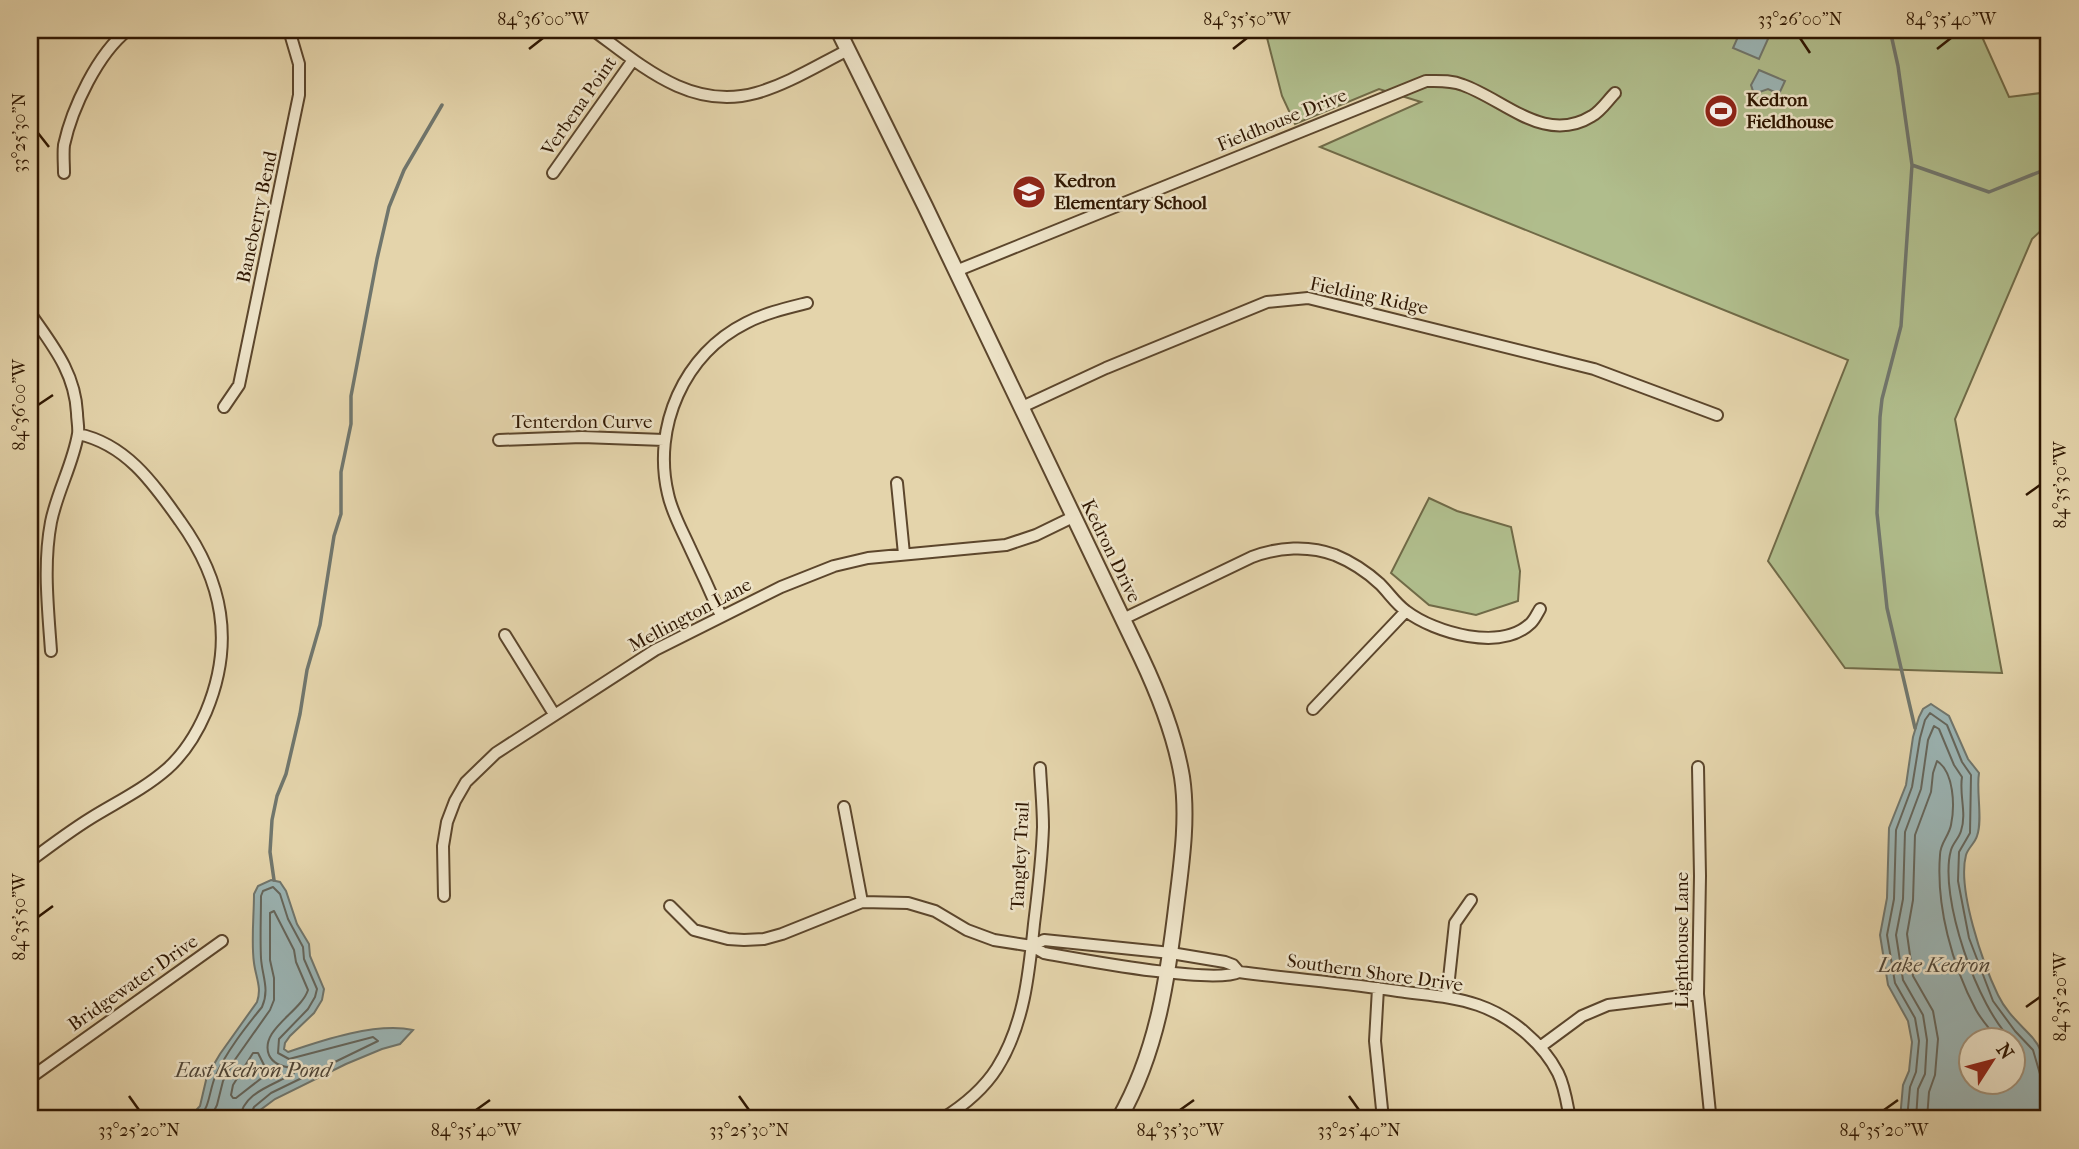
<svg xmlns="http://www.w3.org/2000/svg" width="2079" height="1149" font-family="'IM FELL French Canon',serif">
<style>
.green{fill:#b0bd8c;stroke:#706a47;stroke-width:2}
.water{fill:#9bb5b5;stroke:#70766d;stroke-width:2;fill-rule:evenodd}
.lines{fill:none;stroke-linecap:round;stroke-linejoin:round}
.shore{stroke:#65665c;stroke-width:2}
.stream{stroke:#70766d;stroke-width:3.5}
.minor-casing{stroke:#5c462c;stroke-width:14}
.tertiary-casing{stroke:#5c462c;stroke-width:18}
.minor{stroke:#ede3c8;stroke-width:10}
.tertiary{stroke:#ede3c8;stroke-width:14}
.ticks{fill:none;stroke:#2f1702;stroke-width:2.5}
.labels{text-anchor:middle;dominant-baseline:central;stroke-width:5;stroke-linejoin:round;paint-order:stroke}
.poi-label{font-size:19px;font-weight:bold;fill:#2f1702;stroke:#ede3c8;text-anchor:start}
.street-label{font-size:19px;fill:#2f1702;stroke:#ede3c8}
.water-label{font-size:21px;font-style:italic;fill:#4f4638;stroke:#ede3c8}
.neatline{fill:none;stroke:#2f1702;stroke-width:2.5}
.ticks-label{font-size:18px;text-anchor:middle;fill:#2f1702}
</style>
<rect width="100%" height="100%" fill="#e4d4ab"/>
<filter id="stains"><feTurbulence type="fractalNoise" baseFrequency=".00286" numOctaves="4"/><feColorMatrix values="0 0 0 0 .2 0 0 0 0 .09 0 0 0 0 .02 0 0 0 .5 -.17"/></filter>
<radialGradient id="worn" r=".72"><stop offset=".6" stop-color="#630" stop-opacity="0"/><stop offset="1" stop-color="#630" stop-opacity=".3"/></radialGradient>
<!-- green -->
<path class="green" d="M1265,30H1979L2009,97L2049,92V223L2032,239L1955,419L2002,673L1845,668L1768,561L1848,360L1320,147L1421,102L1379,89L1295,124L1282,96Z
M1429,498L1457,511L1511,527L1520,571L1518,601L1476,615L1429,605L1391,573Z"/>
<!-- water -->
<path class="water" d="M1741,30H1772L1759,59L1733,48Z
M1759,70L1785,81L1779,94L1768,89L1754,94L1751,85Z
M1931,704L1949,716L1968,759L1979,773C1976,791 1983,820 1977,836C1975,843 1968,848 1966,855C1957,889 1983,964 1998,995C2006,1012 2020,1024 2032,1037C2051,1058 2049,1093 2049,1119H1900L1903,1085L1909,1071L1912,1042L1908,1021L1888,985L1880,935L1887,898L1889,828L1906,785L1913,737L1919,717L1923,709ZM1970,1040H2012V1082H1970Z
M271,880L280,882L286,891L297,924L309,944L310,956L324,989L322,1000L314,1013L290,1036L285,1043L284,1049L288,1052C323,1040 377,1022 413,1030L400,1044L382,1049L346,1064L275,1099L259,1111L255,1119H188L200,1106L207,1076L220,1054L257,1002C262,988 256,978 254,963C251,942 254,916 254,894L258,886Z"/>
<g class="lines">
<!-- shore -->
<path class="shore" d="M253,1053H258L268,1073L236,1098H233L231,1095L233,1085Z
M199,1119C210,1106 209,1092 215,1077C226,1052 245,1028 262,1007C270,989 262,976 261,958C260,937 261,917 261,896L263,891L273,887L280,894L288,919L303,947L304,959L317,989L315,997L308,1009L279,1039L278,1053L289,1059L373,1037L378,1041L271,1093L254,1107L249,1119
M210,1119L217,1105L223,1081L234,1061L270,1010L274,1000V978L270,960V913L274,911L294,950L296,962L308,990C301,1012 259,1030 269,1055C273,1064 283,1067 293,1068L294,1073C275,1085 242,1092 240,1119
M1907,1119L1910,1087L1916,1072L1919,1041L1915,1018L1895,983L1887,935L1894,899L1896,830L1912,787L1920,738L1925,720L1930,713L1947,725L1962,762L1971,775L1970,833L1959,852L1958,881L1969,938L1993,1001L2015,1031L2033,1050L2040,1074L2049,1078
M1916,1119L1918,1089L1925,1074L1927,1040L1923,1015L1903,980L1896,935L1903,899L1905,832L1921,789L1928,740L1934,726L1939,729L1954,765L1962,777C1959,795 1967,813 1961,831C1959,838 1953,843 1951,850C1938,896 1978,1009 2012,1040
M1927,1119L1929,1092L1935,1075L1938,1039L1933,1011L1913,976L1907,934L1913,900L1915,835L1931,792L1933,773L1937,761C1954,772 1955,806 1951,825C1949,836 1940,843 1940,855C1936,906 1952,965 1976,1010C1982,1021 1991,1030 1998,1040"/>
<!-- stream -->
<path class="stream" d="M1890,30L1898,66L1912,165L1901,326L1882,399L1880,417L1877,513L1887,608L1915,728
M1912,165L1989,192L2049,168
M274,880L270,852L272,820L277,796L286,774L300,714L307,670L320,625L334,536L341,514V472L351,424V396L377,259L389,207L404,170L442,105"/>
<defs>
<path id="minor" d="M593,30C642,66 691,111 756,93C788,84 818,65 848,50
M64,173C64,164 63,153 64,145C72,108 98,53 128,30
M553,173L633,60
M956,271L1426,81C1438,81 1451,80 1463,85C1505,100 1545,145 1592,116C1601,111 1608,100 1615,93
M30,313C52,345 75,372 77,413C77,420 79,428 78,434C73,464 57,492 51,522C43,564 48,608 51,651
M224,407L239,385L299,95V64L289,30
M1022,407L1106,368L1267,302L1308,298L1594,369L1717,415
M499,440L582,437L664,440
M897,483L904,554
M721,616C711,593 701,571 690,548C682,530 672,513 668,494C652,427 684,354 746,323C765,313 787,308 807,303
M1123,619L1252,557C1278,547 1309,545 1335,555C1352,562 1367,572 1380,584C1389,593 1396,604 1406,611C1435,633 1501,652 1531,623C1535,619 1537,614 1540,609
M505,635L554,714
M1313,709L1406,611
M1698,767L1700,876L1698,994L1710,1113
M844,807L862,902
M30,861C50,846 70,831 91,818C117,802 144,789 167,769C185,753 197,733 206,712C235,643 223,581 180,521C153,483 126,444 78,434
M444,896L443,846L447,822L455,801L466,782L496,753L655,650L781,587L834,566L868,558L1006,545L1036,535L1073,517
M670,906L694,930L728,939L744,940L764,939L782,934L862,902L908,903L935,911L967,930L994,940L1032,946L1044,953C1078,959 1214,985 1239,972C1292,979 1345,983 1398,991C1425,995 1452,996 1478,1005C1510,1016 1542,1042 1558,1073C1565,1087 1567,1104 1570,1119
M1032,946L1044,940L1171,953L1225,962L1233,965L1239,972
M1378,988L1375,1041L1383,1119
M1447,997L1455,923L1471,900
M1540,1047L1582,1016L1608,1005L1698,994
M30,1078L222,941
M942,1119C963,1106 983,1090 997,1068C1024,1025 1029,974 1034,924C1038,892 1042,860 1043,827C1043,808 1041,788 1040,768"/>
<path id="tertiary" d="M838,30L925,206L1141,657C1159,695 1175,735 1182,777C1188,817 1182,860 1177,900C1168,976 1158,1051 1119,1119"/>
</defs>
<!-- minor casing -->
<use href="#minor" class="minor-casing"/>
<!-- tertiary casing -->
<use href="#tertiary" class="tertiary-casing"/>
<!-- minor -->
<use href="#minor" class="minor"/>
<!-- tertiary -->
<use href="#tertiary" class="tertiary"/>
</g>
<!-- ticks -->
<path class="ticks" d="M1800,38L1810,53M529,49L543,38M1233,49L1247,38M1937,49L1951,38M38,133L49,147M38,405L53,395M2026,495L2040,485M38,917L53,906M2026,1007L2040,997M129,1096L139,1110M739,1096L749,1110M1349,1096L1359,1110M476,1110L490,1100M1180,1110L1194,1100M1884,1110L1898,1100"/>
<!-- icons -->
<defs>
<symbol id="stadium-disc" viewBox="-11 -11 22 22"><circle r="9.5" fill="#8f2418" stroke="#ede3c8"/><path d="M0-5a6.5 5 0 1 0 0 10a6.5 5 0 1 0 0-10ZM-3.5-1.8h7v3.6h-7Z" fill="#fff"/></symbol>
<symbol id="school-disc" viewBox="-11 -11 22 22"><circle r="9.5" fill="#8f2418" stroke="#ede3c8"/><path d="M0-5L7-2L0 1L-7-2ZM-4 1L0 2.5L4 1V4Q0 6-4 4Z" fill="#fff"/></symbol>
</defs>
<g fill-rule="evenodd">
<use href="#stadium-disc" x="1702" y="92" width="38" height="38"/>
<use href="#school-disc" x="1010" y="173" width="38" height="38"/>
</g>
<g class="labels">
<!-- poi labels -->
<g class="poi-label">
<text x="1746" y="100">Kedron<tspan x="1746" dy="22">Fieldhouse</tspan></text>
<text x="1054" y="181">Kedron<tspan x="1054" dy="22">Elementary School</tspan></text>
</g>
<!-- street labels -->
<g class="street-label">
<text transform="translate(579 106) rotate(-55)">Verbena Point</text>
<text transform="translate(1282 120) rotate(-22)">Fieldhouse Drive</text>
<text transform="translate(257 217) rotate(-78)">Baneberry Bend</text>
<text transform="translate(1369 296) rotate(12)">Fielding Ridge</text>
<text x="582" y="422">Tenterdon Curve</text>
<text transform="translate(1111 551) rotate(64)">Kedron Drive</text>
<text transform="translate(690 615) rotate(-28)">Mellington Lane</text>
<text transform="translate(1020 856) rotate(-87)">Tangley Trail</text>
<text transform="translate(1682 940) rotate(-90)">Lighthouse Lane</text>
<text transform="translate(1375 973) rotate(8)">Southern Shore Drive</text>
<text transform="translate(133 983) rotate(-35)">Bridgewater Drive</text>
</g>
<!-- water labels -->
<g class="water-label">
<text x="1934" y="965">Lake Kedron</text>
<text x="253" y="1070">East Kedron Pond</text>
</g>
</g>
<!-- margin -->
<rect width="2079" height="1149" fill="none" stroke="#e4d4ab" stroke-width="77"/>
<!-- north arrow -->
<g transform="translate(1992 1061) rotate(54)"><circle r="33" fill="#ede3c8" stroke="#a19179" stroke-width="2"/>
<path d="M0-5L12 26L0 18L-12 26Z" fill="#8f2418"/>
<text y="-10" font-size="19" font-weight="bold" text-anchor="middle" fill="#2f1702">N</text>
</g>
<rect x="38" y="38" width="2002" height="1072" class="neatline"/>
<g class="ticks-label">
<text x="543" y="25">84°36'00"W</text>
<text x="1247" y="25">84°35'50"W</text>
<text x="1800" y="25">33°26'00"N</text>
<text x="1951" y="25">84°35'40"W</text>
<text transform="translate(19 133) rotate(-90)" y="6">33°25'30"N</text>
<text transform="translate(19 405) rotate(-90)" y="6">84°36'00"W</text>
<text transform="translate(2060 485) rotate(-90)" y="6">84°35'30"W</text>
<text transform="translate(19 917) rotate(-90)" y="6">84°35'50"W</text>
<text transform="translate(2060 997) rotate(-90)" y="6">84°35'20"W</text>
<text x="139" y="1136">33°25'20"N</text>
<text x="476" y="1136">84°35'40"W</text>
<text x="749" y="1136">33°25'30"N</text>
<text x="1180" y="1136">84°35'30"W</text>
<text x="1359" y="1136">33°25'40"N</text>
<text x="1884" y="1136">84°35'20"W</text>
</g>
<rect width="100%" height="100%" filter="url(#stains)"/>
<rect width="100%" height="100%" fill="url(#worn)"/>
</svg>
